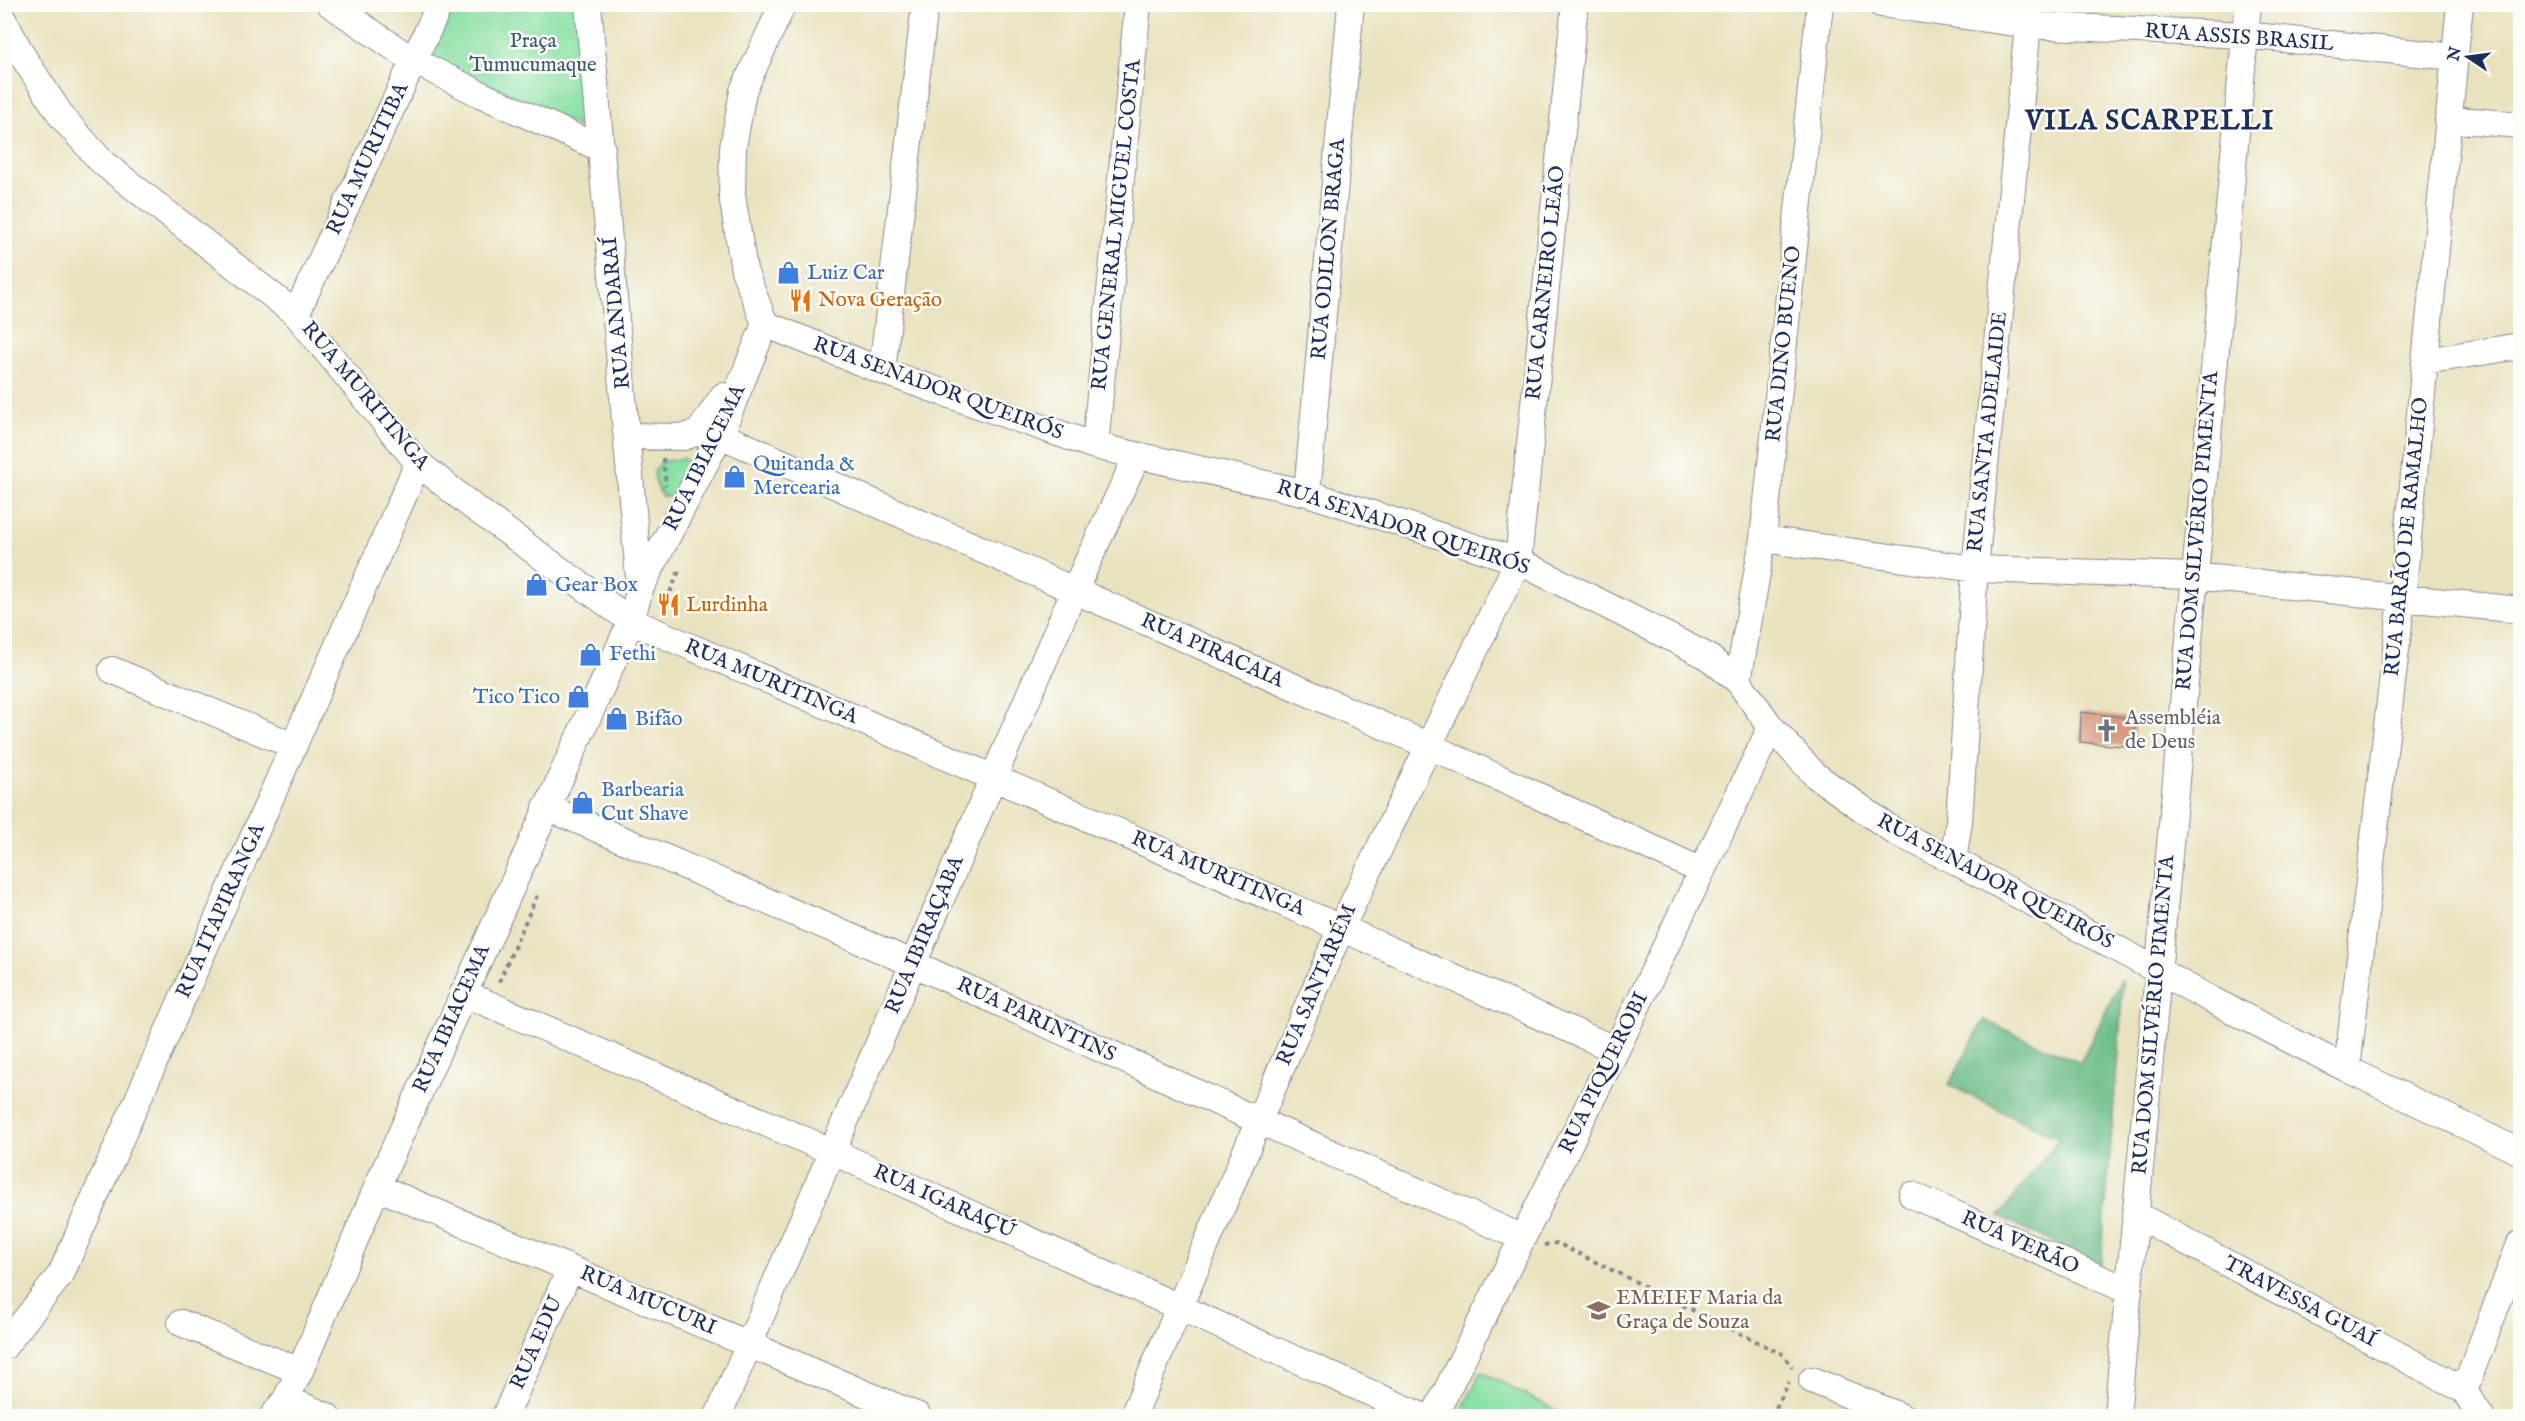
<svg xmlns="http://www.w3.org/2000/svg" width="2525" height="1421" font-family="'IM FELL English',serif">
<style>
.green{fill:#89e0a4;stroke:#528881;stroke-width:1.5}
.forest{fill:#6ebe8a;stroke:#447674;stroke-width:1.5}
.building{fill:#d8997e}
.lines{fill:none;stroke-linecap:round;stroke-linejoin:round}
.minor-casing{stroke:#82888e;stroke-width:28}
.path{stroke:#82888e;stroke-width:4;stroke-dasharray:4.5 4.5;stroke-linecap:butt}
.minor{stroke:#fff;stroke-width:26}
.labels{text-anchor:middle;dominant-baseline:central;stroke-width:5;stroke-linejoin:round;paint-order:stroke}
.street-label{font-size:21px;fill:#1b2f5e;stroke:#fdfcf7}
.park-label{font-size:21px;fill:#365b70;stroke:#fdfcf7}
.shop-label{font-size:21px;fill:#366cbe;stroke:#fdfcf7;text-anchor:start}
.food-label{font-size:21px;fill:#c56008;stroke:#fdfcf7;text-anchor:start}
.worship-label{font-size:21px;fill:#5b616d;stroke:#fdfcf7;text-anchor:start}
.education-label{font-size:21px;fill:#785e54;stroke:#fdfcf7;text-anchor:start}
.district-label{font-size:27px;font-weight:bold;letter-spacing:1.5px;fill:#1b2f5e;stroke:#fdfcf7}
</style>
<rect width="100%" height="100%" fill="#fdfcf7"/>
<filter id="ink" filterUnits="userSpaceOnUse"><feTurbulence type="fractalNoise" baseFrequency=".0167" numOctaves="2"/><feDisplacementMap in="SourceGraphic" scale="12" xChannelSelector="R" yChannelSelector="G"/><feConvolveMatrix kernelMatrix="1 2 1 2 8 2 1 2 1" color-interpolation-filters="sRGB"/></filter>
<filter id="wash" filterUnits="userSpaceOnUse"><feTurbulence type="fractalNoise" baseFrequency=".008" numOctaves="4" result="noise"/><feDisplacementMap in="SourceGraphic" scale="24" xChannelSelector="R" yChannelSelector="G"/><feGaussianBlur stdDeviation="1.35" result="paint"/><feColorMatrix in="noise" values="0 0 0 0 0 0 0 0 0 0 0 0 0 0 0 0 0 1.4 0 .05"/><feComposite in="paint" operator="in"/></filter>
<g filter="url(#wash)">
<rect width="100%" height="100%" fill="#e9e2bf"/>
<!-- green -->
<path class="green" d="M451,5H579L588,131L427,56Z
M682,458L691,464L676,497L662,496L656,484L654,472L662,462Z
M1481,1372L1567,1416H1459Z"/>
<!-- forest -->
<path class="forest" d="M2122,979L2121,1014L2101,1265L1999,1216L2059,1139L1949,1085L1984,1020L2080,1063Z"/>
<g id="blocks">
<!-- building -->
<path class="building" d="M2081,712L2136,719L2133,747L2080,742Z"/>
</g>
</g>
<g filter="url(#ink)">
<use href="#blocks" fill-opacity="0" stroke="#82888e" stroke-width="1.5"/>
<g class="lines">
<defs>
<path id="minor" d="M330,4L414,61L482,95L602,149
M783,4L743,91L733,147L732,195L744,270L765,324L882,371L1095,446L1307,493L1518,561L1707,656L1738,681L1771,727L1815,775L1895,832L1953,860L2212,1000L2347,1069L2520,1152
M1881,4L2028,25L2245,35L2455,57
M4,21L22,55L62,117L103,163L296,314L418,463L473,507L631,621L1341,928L1616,1050
M2448,119L2520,125
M296,314L440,4
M2425,361L2520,346
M882,371L925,4
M720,435L1427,745L1702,871
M627,436L684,437L699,432L723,396
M1095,446L1138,4
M1307,493L1351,4
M1763,539L1975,569L2193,576L2520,610
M640,589L720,435L765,324
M112,670L294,746
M1738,681L1763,539L1820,4
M546,807L912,963L1259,1121L1523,1238
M1953,860L1959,822L1975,569L2030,4
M463,993L833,1152L1422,1416
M2347,1069L2402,598L2460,4
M377,1187L918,1416
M1912,1195L2129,1291
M2135,1214L2464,1390L2481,1416
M181,1323L300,1371
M4,1347L61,1274L418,463
M1812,1380L1900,1416
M2464,1390L2520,1244
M286,1399L327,1416
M273,1416L286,1399L300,1371L377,1187L631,621L640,589L588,4
M505,1416L570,1269
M718,1416L1074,591L1137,456
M1133,1416L1341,928L1518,561L1575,4
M1434,1416L1616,1050L1771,727
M2117,1416L2248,4"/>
</defs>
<!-- minor casing -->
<use href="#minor" class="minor-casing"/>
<!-- path -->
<path class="path" d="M663,458L666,486
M663,609L679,571
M499,982L538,893
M1544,1245L1557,1243L1784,1355L1792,1367
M1772,1416L1789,1382"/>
<!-- minor -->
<use href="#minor" class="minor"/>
</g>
</g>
<!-- icons -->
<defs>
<symbol id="shop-bare" viewBox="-9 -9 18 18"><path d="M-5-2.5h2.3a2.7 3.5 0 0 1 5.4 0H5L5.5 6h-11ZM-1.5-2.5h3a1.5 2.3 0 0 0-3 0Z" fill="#3f7fe0" stroke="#fdfcf7" stroke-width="2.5" paint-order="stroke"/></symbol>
<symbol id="restaurant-bare" viewBox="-9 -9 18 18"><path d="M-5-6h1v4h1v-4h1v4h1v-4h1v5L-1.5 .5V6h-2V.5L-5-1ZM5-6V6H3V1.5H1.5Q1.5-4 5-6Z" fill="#e8710a" stroke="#fdfcf7" stroke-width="2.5" paint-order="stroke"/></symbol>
<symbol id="church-bare" viewBox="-9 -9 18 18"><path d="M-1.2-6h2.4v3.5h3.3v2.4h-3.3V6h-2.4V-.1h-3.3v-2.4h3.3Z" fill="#6b7280" stroke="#fdfcf7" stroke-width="2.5" paint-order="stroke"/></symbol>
<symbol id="school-bare" viewBox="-9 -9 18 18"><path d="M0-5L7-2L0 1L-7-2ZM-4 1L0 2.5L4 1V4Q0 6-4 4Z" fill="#8d6e63" stroke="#fdfcf7" stroke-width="2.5" paint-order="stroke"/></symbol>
</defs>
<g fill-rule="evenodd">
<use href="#shop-bare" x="772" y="256" width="33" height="33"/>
<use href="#restaurant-bare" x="784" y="284" width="33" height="33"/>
<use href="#shop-bare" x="718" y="460" width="33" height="33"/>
<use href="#shop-bare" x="520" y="568" width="33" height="33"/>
<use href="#restaurant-bare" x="652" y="588" width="33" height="33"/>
<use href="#shop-bare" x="574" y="638" width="33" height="33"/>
<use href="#shop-bare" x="562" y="680" width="33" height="33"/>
<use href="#shop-bare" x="600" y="702" width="33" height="33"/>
<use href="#church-bare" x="2090" y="714" width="33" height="33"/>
<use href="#shop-bare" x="566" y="786" width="33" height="33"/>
<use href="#school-bare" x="1582" y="1294" width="33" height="33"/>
</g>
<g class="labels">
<!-- street labels -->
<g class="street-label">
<text transform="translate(2239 38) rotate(4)">RUA ASSIS BRASIL</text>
<text transform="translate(368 159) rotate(-65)">RUA MURITIBA</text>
<text transform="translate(1117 225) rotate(-84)">RUA GENERAL MIGUEL COSTA</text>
<text transform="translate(1329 249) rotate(-85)">RUA ODILON BRAGA</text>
<text transform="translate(1546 283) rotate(-84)">RUA CARNEIRO LEÃO</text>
<text transform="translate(617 313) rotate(-95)">RUA ANDARAÍ</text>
<text transform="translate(1784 344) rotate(-84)">RUA DINO BUENO</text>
<text transform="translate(938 389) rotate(20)">RUA SENADOR QUEIRÓS</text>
<text transform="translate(365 396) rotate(50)">RUA MURITINGA</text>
<text transform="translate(1988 432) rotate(-84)">RUA SANTA ADELAIDE</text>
<text transform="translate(705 458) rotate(-64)">RUA IBIACEMA</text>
<text transform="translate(1403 528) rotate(18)">RUA SENADOR QUEIRÓS</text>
<text transform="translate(2198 531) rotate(-85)">RUA DOM SILVÉRIO PIMENTA</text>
<text transform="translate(2407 537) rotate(-84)">RUA BARÃO DE RAMALHO</text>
<text transform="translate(1212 651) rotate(24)">RUA PIRACAIA</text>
<text transform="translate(771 682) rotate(23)">RUA MURITINGA</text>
<text transform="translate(1218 874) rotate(23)">RUA MURITINGA</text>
<text transform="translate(1995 882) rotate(28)">RUA SENADOR QUEIRÓS</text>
<text transform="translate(221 911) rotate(-66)">RUA ITAPIRANGA</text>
<text transform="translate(925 935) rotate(-67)">RUA IBIRAÇABA</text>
<text transform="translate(1317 985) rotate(-67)">RUA SANTARÉM</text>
<text transform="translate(2154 1015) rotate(-85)">RUA DOM SILVÉRIO PIMENTA</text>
<text transform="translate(452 1019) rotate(-66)">RUA IBIACEMA</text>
<text transform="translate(1036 1020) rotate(25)">RUA PARINTINS</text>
<text transform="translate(1604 1073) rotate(-64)">RUA PIQUEROBI</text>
<text transform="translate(944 1202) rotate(24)">RUA IGARAÇÚ</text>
<text transform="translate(2020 1243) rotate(24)">RUA VERÃO</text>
<text transform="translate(648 1301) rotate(23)">RUA MUCURI</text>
<text transform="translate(2300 1302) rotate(28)">TRAVESSA GUAÍ</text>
<text transform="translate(537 1343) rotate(-66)">RUA EDU</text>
</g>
<!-- park labels -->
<g class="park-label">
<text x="533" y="41">Praça<tspan x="533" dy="24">Tumucumaque</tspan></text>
</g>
<!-- shop labels -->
<g class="shop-label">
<text x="807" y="273">Luiz Car</text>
<text x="753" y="464">Quitanda &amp;<tspan x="753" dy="24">Mercearia</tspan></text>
<text x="555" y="585">Gear Box</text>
<text x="609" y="654">Fethi</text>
<text x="560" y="697" text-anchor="end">Tico Tico</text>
<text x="635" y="719">Bifão</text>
<text x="601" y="790">Barbearia<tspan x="601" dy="24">Cut Shave</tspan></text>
</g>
<!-- food labels -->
<g class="food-label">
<text x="818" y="300">Nova Geração</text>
<text x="686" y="605">Lurdinha</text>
</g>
<!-- worship labels -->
<g class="worship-label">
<text x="2125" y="718">Assembléia<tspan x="2125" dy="24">de Deus</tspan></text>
</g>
<!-- education labels -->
<g class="education-label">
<text x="1616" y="1298">EMEIEF Maria da<tspan x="1616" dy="24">Graça de Souza</tspan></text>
</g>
<!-- district labels -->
<g class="district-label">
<text x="2150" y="122">VILA SCARPELLI</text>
</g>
</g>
<!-- margin -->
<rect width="2525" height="1421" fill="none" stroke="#fdfcf7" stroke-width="24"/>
<!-- north arrow -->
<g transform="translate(2468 57) rotate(283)" stroke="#fdfcf7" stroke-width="4.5" paint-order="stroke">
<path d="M0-4.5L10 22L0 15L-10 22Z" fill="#1b2f5e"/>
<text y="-9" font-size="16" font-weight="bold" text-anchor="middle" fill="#1b2f5e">N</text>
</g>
</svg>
